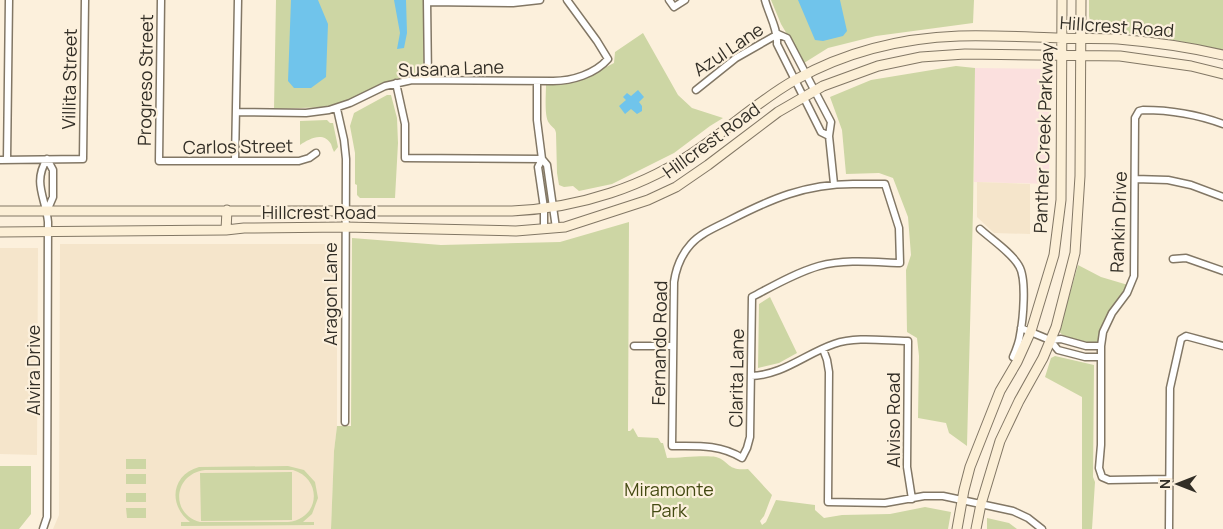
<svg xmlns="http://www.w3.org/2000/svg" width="1223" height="529" font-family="Manrope,sans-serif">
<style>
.commercial{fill:#fbe0de}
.built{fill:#f5e5cb}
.green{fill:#cdd6a4;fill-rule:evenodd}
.water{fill:#70c4eb}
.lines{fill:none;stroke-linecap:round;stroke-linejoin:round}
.street-casing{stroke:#827765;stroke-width:9}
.secondary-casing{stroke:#827765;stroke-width:11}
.street{stroke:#fff;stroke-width:6}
.secondary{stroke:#fcefd6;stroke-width:9}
.labels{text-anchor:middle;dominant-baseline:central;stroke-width:4.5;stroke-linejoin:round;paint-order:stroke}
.street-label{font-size:18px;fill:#322e26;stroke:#fcf0dc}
.park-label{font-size:18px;fill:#444a12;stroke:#fcf0dc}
</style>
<rect width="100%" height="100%" fill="#fcf0dc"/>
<!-- commercial -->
<path class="commercial" d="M975,68L1050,69L1049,184L974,182Z"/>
<!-- built -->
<path class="built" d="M977,182L1030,184V234L994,233L977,217Z
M60,244H337V426L334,451L331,529H53L59,515Z
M0,248H38L37,455L0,454Z"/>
<!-- green -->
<path class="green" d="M276,0H423L424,74L395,79L343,103L327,107L274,109Z
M771,0H974L973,23L876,36L828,48L804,63L781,24Z
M1089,0H1223V50L1143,34L1092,31L1089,16Z
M643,33L678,95L692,108L723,118L710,126L674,153L612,184L579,191L573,186L564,187L559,185L557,173L556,133C555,127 552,128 549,123C544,117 546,94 546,85L577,82L614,63L615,52Z
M956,66L975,68L973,210L967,446L949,433L946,423L918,418L919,356L917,338L907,332L906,270L911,255L908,217L893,178L879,173L846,174L842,130L830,97L871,80Z
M387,95H391L397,118L398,143L395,198H360L357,195V185L355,184V153L350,126L354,113Z
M327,120L330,123H333L338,147L334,152C333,150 332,147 331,144C323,131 309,139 300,145V121Z
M629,222L628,431H630L633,428L638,437L658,438L661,443H663L667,458C680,458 704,455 716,457C730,461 726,471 748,469L772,495L764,516L760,521L762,525L766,522L776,500L815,505V510L824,518L842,515L890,514L925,507L951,512L948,529H331L334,451L337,426H351L352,238L441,245L560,242Z
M1078,265L1101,277L1128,285L1111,310L1099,342L1096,344C1085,342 1065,341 1059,331Z
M770,297L797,353L779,363L758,368L759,304Z
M1055,356L1094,365L1093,477L1095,482L1092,529H1082V397L1045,377L1051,358Z
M126,459H146V469H126Z
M0,466H31V514L19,529H0Z
M199,467L288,466L304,470L315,482L318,498L312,514L303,522H314V525L181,526V522H190C168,505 171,475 199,467ZM293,470C323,479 320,519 288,522H200C170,514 173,474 205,470Z
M292,472V520L201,521L200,473Z
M126,474H146V484H126Z
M126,493H146V502H126Z
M126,508H146V518H127Z
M987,518L1009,523L1017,529H987Z"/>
<!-- water -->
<path class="water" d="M291,0H318L328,24L326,77L311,88H294L288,81Z
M394,0H406L407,33L404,48L397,49L400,33Z
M798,0H840L847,31L843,36L823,41L815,40Z
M638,90L644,97L639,102L642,106V111L637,114L631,109L625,114L619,106L626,100L623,97L627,93L631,96Z"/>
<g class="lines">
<defs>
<path id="street" d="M161,0L159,161H299L309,158L316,153
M427,0L428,80
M669,0L674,7L685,0
M765,0C769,15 778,29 777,44L821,132L829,136
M428,2L513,3L540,0
M778,34L787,38L831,122L829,136L834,184
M537,81V120L542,159L538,167L544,208V229
M396,83L405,124V158L542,159
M696,90L736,58L778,34
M337,109L344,140L346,159L345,422
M236,112L306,113L329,110L350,103L385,86L412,80L553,81C572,81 595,74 608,59L597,41L567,0
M47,159L53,170V197L47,211
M542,159L547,165L556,228
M0,160L83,159L85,0
M7,160L9,0
M235,161L238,0
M1135,179L1168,180L1191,185L1223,197
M853,184H885L899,228L900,263C873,262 845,259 819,266C795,273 773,286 752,297L750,437L747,448L742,458C720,444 696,446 672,446L674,282C676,268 681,255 691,244C701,233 716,227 730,220C771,199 805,184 853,184Z
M980,229C991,239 1012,253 1019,266C1027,279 1023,320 1020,335C1019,343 1016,350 1013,357
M1173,259L1186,258L1223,271
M1021,328L1050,340L1058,350L1085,357H1101
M1050,340L1061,339L1086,346H1101
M634,346H673
M823,349L827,360L829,372L828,502L885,503L924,496H943L1013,511L1028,518L1042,529
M751,376C783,375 805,354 834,344C857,336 885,341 908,341L907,467L912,499
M1169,479L1109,480L1102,477L1099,468L1101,445V346L1103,332L1112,313L1127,293L1134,276L1135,118L1139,111L1143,110C1171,110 1196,114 1223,124
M43,529L47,517L48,222C46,198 32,183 47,159
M1169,529L1170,388L1181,339L1186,336L1223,346"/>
<path id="secondary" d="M0,211H512C579,208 645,187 700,148C732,126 761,99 795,80C845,52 902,38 959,36C993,35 1027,37 1061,38C1080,39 1099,38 1118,39C1153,42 1189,47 1223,55
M226,230L227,210
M0,232L226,230L244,228L345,227L516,231L565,227L648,200L676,187L708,165L778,112L823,86L878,66L921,57L965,54L1120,56L1191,66L1223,74
M957,529L964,490L970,467L1000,391L1017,362L1031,331L1054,255L1061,200L1062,0
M976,529L981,504L1000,441L1019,401L1043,358L1056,327L1075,253L1080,176L1081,0"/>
</defs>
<!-- street casing -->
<use href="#street" class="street-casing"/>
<!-- secondary casing -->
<use href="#secondary" class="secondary-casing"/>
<!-- street -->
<use href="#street" class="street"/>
<!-- secondary -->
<use href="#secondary" class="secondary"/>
</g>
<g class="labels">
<!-- street labels -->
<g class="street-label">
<text transform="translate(1117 26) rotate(4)">Hillcrest Road</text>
<text transform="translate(728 49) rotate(-34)">Azul Lane</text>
<text transform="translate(451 68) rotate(-2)">Susana Lane</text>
<text transform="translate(69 79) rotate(-89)">Villita Street</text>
<text transform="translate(145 80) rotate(-89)">Progreso Street</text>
<text transform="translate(1043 138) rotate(-88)">Panther Creek Parkway</text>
<text transform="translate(711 140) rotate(-36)">Hillcrest Road</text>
<text transform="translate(238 146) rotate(-1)">Carlos Street</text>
<text x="319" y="212">Hillcrest Road</text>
<text transform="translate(1118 222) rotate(-88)">Rankin Drive</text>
<text transform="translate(330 294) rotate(-90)">Aragon Lane</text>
<text transform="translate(659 343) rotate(-89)">Fernando Road</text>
<text transform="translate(33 370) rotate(-90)">Alvira Drive</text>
<text transform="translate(736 378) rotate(-89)">Clarita Lane</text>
<text transform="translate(893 420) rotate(-90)">Alviso Road</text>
</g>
<!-- park labels -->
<g class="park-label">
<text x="669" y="489">Miramonte<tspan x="669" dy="21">Park</tspan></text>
</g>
</g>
<!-- north arrow -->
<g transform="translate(1178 484) rotate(270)" stroke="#fcf0dc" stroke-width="4" paint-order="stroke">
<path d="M0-4L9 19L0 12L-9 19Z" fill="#322e26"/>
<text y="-8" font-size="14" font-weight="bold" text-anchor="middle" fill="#322e26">N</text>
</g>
</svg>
